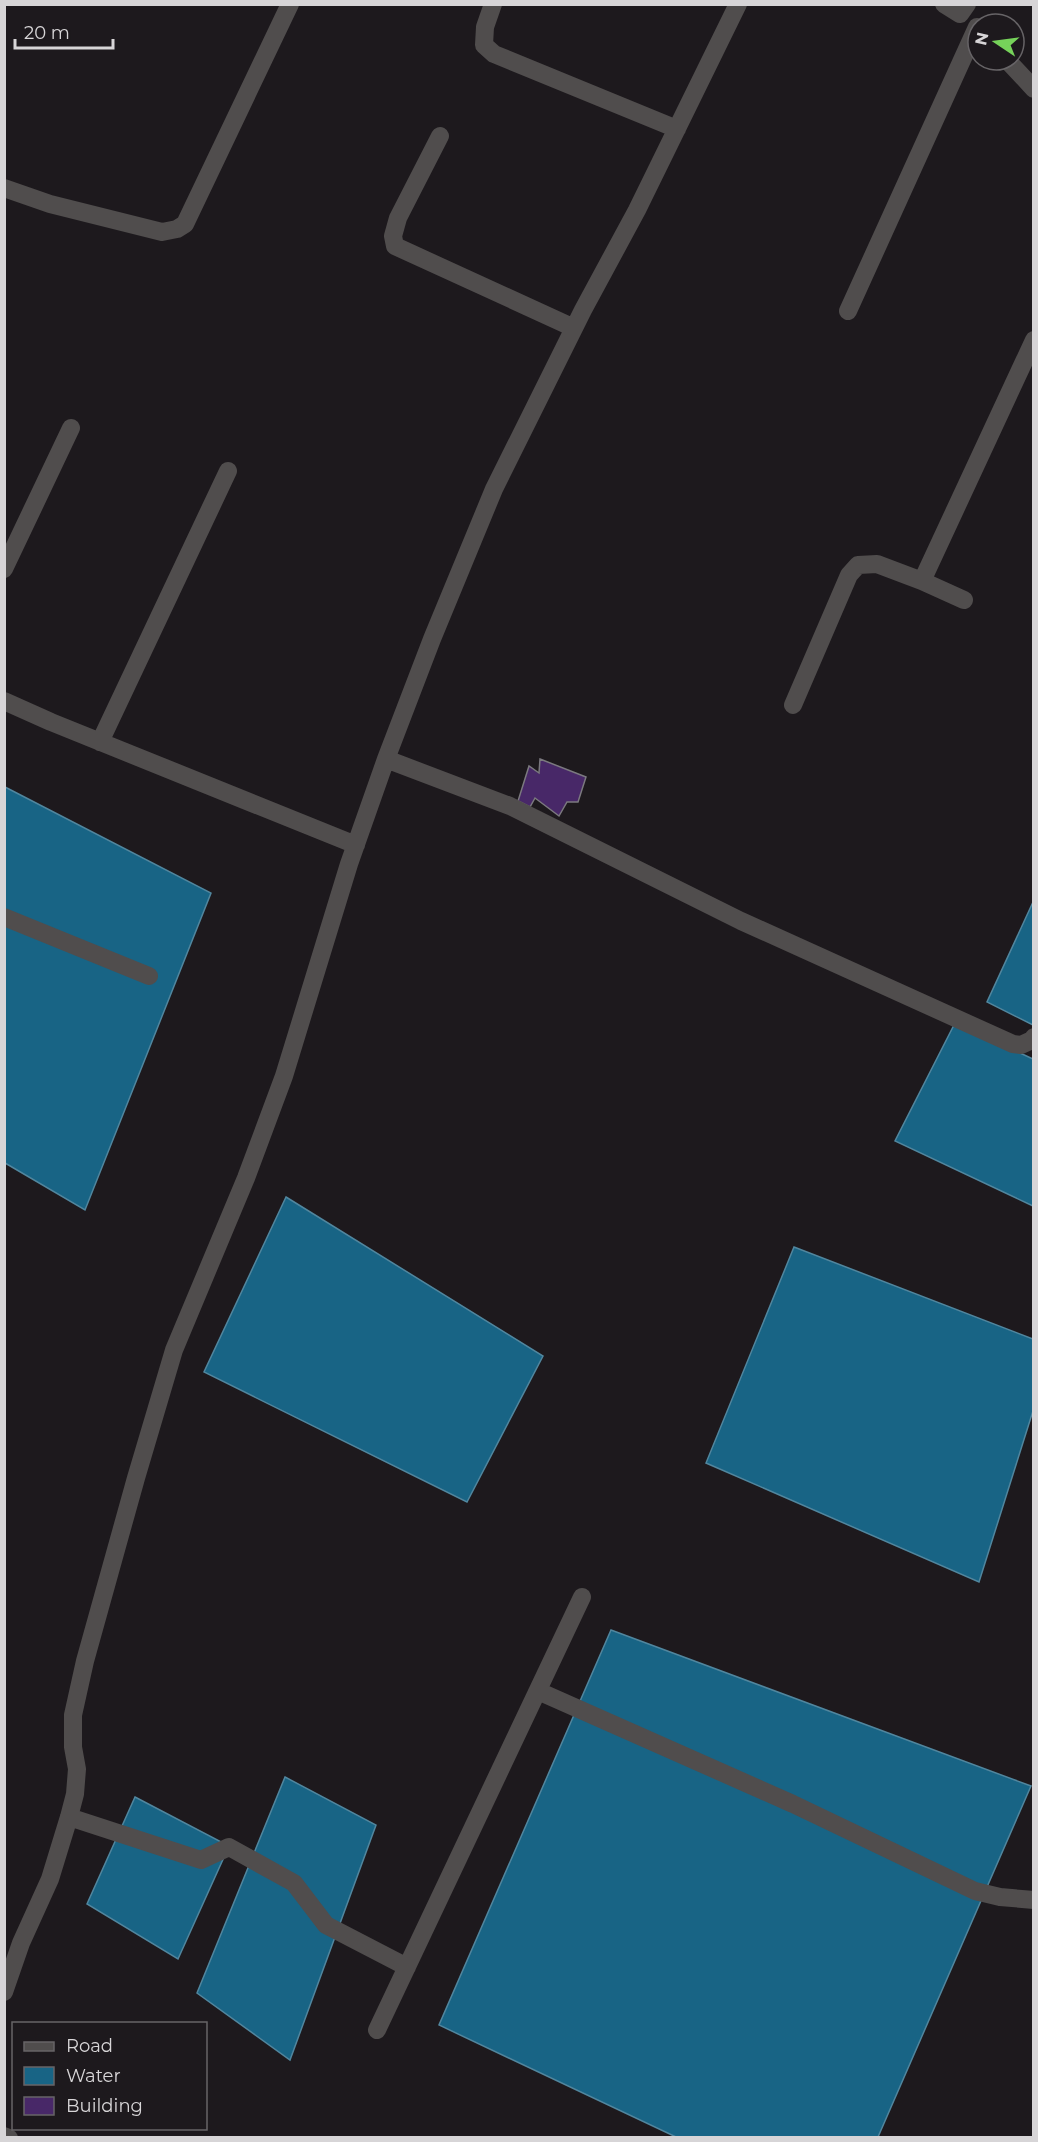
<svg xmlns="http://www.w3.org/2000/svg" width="1038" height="2142" font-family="Montserrat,sans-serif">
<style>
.water{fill:#186485;stroke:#51869e;stroke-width:1.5}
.building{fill:#482868;stroke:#7b797f;stroke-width:1.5}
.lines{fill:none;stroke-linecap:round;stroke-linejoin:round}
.street{stroke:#504d4d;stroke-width:18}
</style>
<rect width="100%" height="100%" fill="#1d191d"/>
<!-- water -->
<path class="water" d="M5,787L211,893L85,1210L5,1163Z
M1033,902V1025L987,1002Z
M955,1023L1033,1059V1206L895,1141Z
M286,1197L543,1356L467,1502L204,1372Z
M794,1247L1033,1339V1411L979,1582L706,1463Z
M611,1630L1031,1786L878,2137H676L439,2025Z
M285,1777L376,1825L290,2060L197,1993Z
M135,1797L229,1846L178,1959L87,1904Z"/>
<!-- building -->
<path class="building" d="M540,759L586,777L578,802H567L559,816L535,798L530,807L518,801L529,766L539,773Z"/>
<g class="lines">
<!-- street -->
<path class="street" d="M493,4L485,27L484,45L494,54L677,129
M944,4L960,14L967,4
M1007,60L1034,89
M440,136L398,218L393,236L395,246L574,328
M4,188L50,204L162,232L177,229L185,224L290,4
M848,311L977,27
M4,569L71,428
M922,581L1034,340
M4,701L51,722L356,845
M793,705L849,575L858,565L877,564L922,581L964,600
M100,742L228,471
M386,759L510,806L741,921L1013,1044L1021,1045L1032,1040L1034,1037
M4,917L149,976
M538,1691L793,1804L975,1891L1000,1897L1034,1900
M69,1817L201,1860L229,1847L294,1883L326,1925L407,1967
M4,1992L21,1943L50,1879L69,1817L75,1794L77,1769L73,1747V1715L85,1661L136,1478L174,1350L246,1178L284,1076L349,864L386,759L432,639L494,489L583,310L637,210L738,4
M377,2030L582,1597
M4,2136L9,2138"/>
</g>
<!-- border -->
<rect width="1038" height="2142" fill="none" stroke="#d7d5d7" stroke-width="12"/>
<!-- legend -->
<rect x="12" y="2022" width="195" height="108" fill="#1d191d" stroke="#676467" stroke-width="1.5"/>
<rect x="24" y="2042" width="30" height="9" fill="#504d4d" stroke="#676467" stroke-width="1.5"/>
<text x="66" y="2052" font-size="18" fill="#d7d5d7">Road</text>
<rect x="24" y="2067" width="30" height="18" fill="#186485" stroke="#676467" stroke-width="1.5"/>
<text x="66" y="2082" font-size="18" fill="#d7d5d7">Water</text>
<rect x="24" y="2097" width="30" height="18" fill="#482868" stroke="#676467" stroke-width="1.5"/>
<text x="66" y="2112" font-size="18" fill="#d7d5d7">Building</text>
<!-- north arrow -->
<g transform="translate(996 42) rotate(283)"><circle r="28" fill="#1d191d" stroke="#676467" stroke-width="1.5"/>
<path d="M0-4.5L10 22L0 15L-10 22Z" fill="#76d25a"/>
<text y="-9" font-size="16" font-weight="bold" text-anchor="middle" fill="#d7d5d7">N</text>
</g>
<!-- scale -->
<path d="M15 39v9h98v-9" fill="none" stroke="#d7d5d7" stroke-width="3"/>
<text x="24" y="39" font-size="18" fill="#d7d5d7" stroke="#1d191d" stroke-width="4.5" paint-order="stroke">20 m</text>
</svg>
